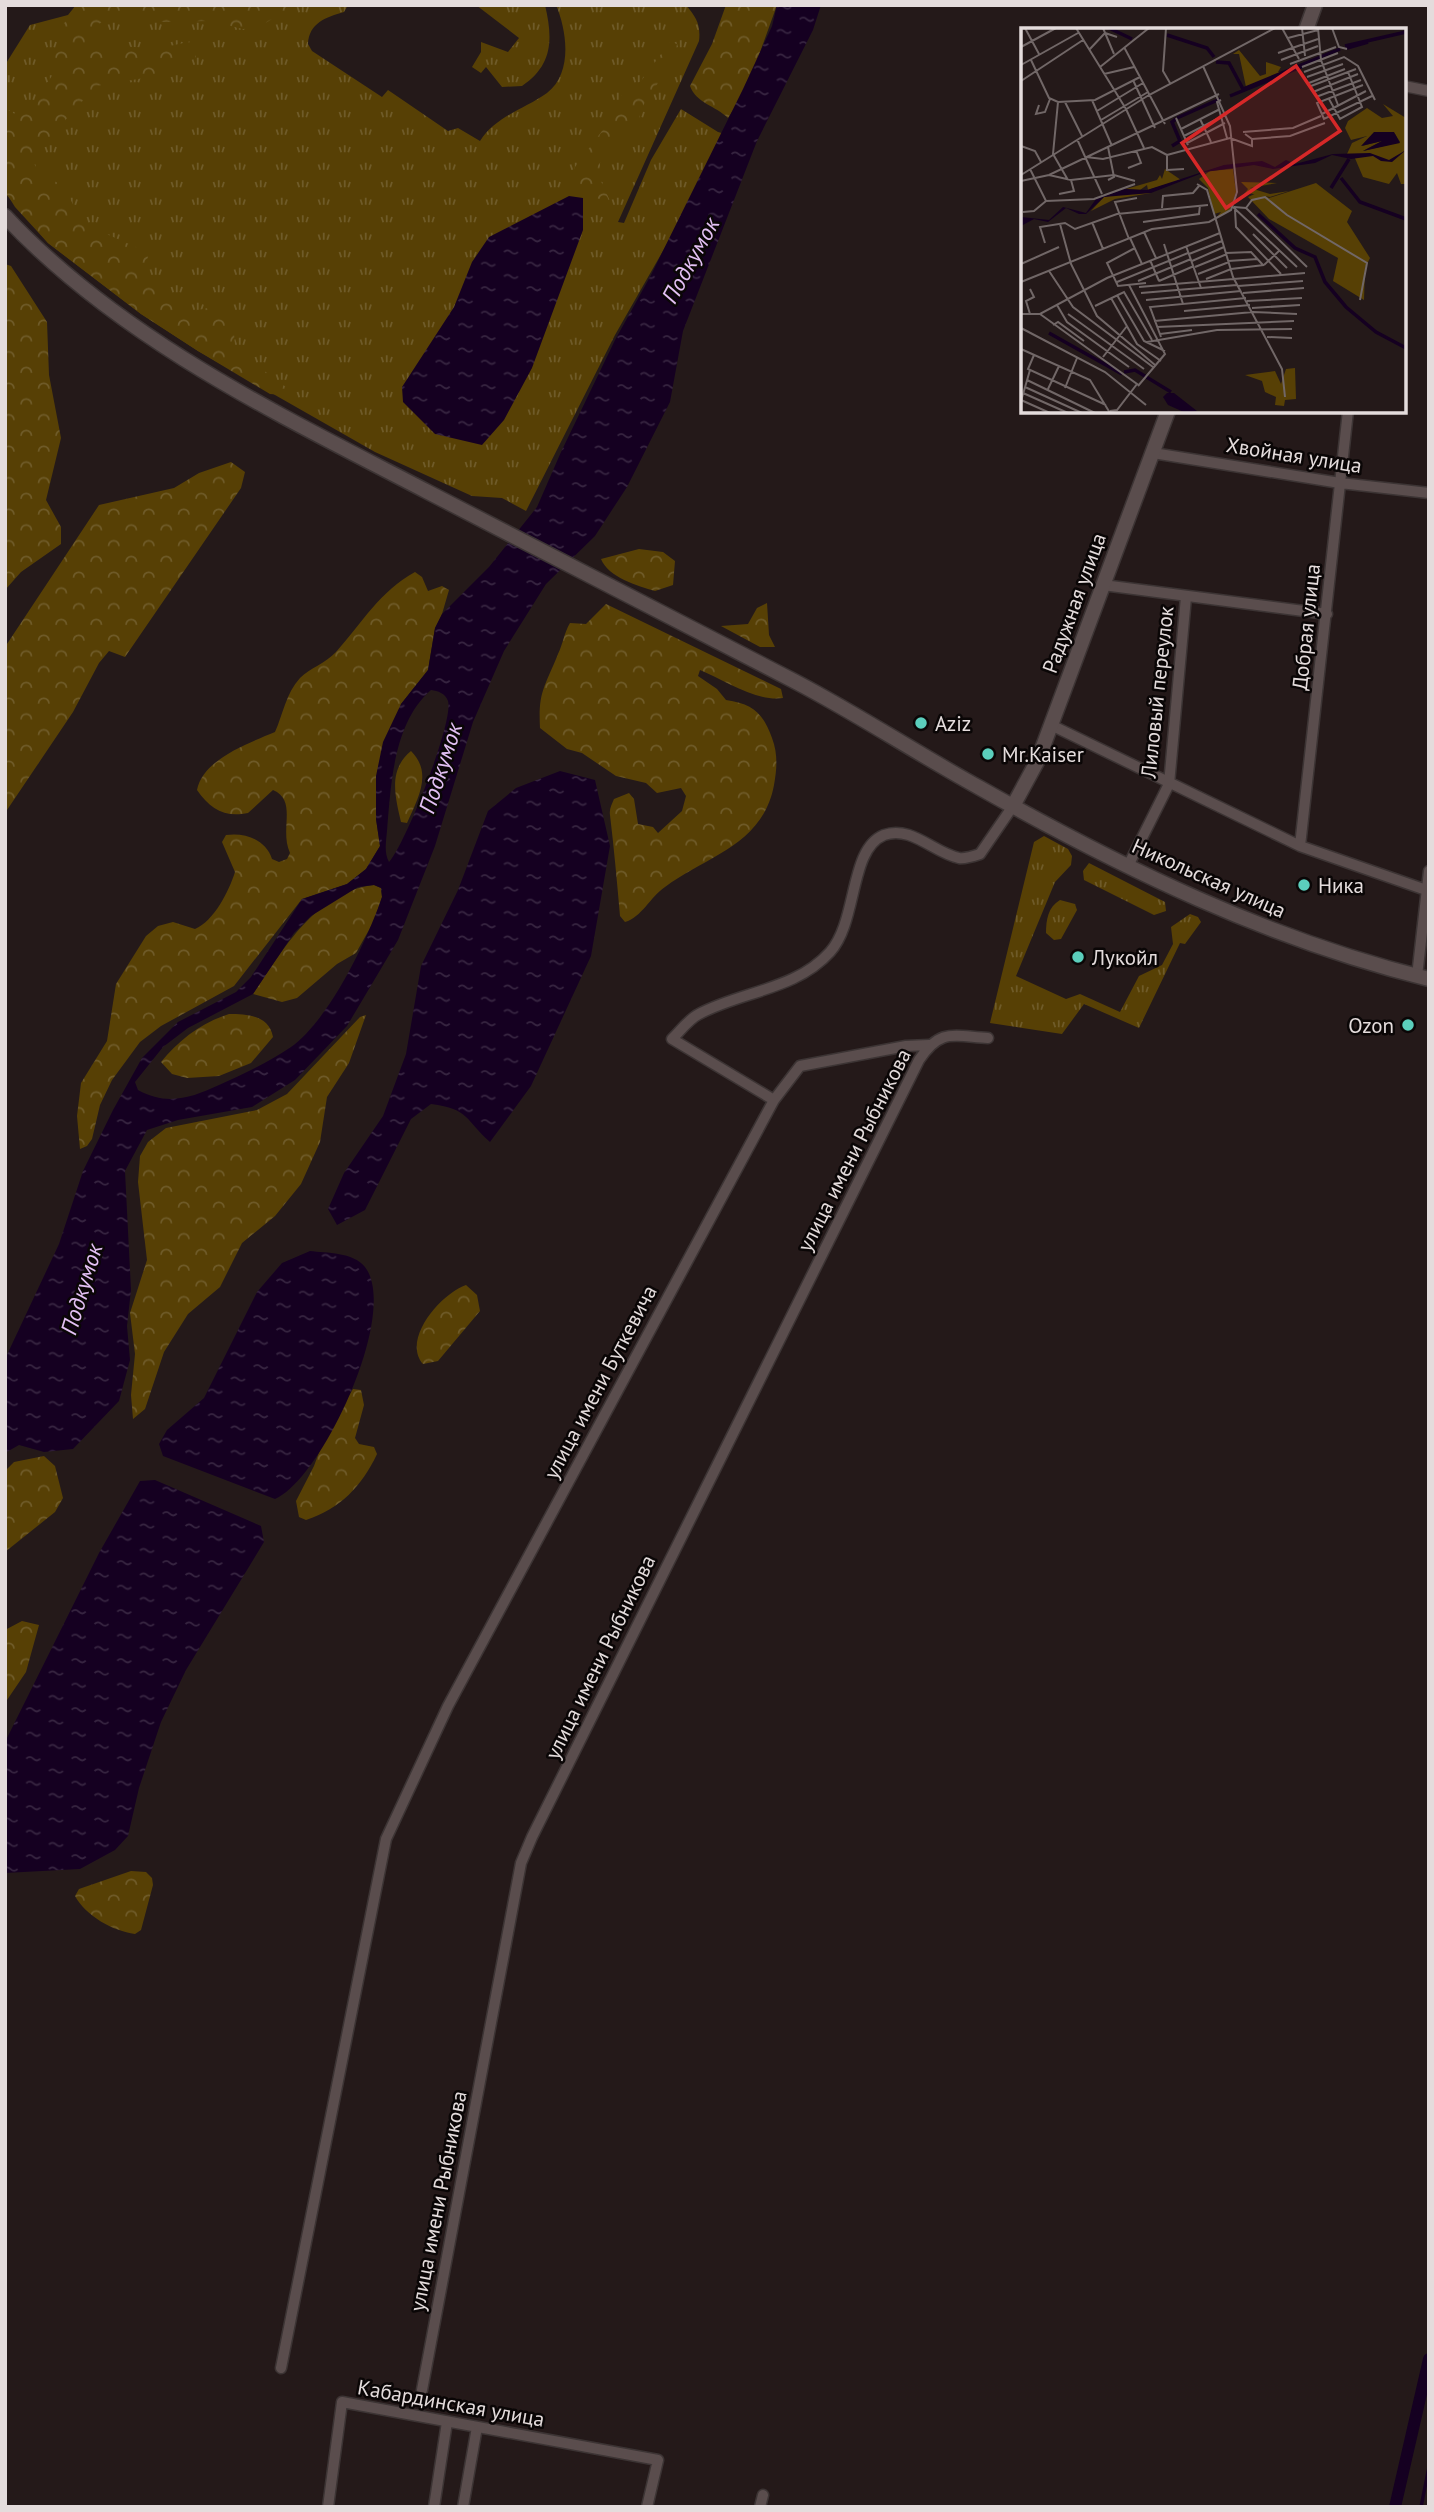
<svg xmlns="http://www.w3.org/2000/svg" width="1434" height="2512" font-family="'PT Sans',sans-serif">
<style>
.grass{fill:url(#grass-tufts)}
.forest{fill:url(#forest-crowns)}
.water{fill:url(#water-ripples);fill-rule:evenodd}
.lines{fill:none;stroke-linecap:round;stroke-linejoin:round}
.stream{stroke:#150021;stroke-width:3.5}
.canal{stroke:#150021;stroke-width:12}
.street-casing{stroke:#3c3434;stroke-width:13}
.secondary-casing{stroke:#3c3434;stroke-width:17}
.street{stroke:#5a4d4d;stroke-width:10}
.secondary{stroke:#5a4d4d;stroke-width:14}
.poi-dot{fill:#5bcebc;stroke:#0a0606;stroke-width:2.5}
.labels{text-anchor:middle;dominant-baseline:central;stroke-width:5;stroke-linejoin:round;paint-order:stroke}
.street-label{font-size:21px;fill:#e4dcdc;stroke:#0a0606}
.poi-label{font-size:21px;fill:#e4dcdc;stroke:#0a0606;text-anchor:start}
.water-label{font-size:23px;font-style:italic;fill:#e3c0f4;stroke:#0a0606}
.inset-river{fill:none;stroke:#150021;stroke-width:3.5}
.inset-road{fill:none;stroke:#716767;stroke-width:2}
.view{fill:#d62828;fill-opacity:0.15;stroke:#d62828;stroke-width:3.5}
.inset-edge{fill:none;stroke:#e4dcdc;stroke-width:3.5}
</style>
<defs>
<pattern id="grass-tufts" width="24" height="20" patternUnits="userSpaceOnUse" patternTransform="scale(1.75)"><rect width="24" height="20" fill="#574005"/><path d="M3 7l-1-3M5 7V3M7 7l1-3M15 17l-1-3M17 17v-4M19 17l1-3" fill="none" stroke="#6f5b29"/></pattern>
<pattern id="forest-crowns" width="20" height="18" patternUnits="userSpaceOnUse" patternTransform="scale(1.75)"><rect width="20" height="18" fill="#574005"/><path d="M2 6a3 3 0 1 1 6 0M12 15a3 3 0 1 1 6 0" fill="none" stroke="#6f5b29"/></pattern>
<pattern id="water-ripples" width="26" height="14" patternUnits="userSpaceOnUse" patternTransform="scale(1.75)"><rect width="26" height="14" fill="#150021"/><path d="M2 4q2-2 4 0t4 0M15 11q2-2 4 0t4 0" fill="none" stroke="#372541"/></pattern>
</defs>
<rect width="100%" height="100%" fill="#241919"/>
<!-- grass -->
<path class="grass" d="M76,5H348L344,12C326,17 309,23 308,44L312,51L382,97L388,90L448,131L458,128L480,141C496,116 523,110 547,93C573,73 567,31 556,5H686C696,17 701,25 699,41L618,222L624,223L651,160L681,109L718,132L729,135L615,335L526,511L502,498L472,496L375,452L198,351L141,314L48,243L5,193V65L30,25L68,15Z
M476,5H545C553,39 553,65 522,86L502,87L486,67L481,73L472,67L481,52V42L508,52L519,38Z
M1044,836L1068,849L1072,856L1071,865L1055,882L1016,976L1066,999L1080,994L1120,1012L1139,976L1162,965L1173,944L1171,927L1190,914L1198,917L1201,922L1185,944L1180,943L1139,1028L1084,1004L1062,1034L990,1023L1034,842Z
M1089,863L1165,902L1166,911L1154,915L1084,880L1083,871Z
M1060,900L1075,904L1077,910L1061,939L1054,940L1046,933C1046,920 1048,907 1060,900Z"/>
<!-- forest -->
<path class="forest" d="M84,5H295L259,27L243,29L210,21L159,22L126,18L111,17L97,25L98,41C135,49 155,51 191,41L196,57L168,74L96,86L32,157L37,171L65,188L79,217L91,227L149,253L145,268L174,306L189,312L222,305L233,315L235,349L298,396L270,394L198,351L141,314L48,243L15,207L5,191V108L18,116L30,108L56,70L55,54L63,24Z
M726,5H777L759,55L760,69L728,118C716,106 696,103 690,86L712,44Z
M670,42L677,44L674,59L644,104L636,126L609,149L600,163V179L610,201C593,200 568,187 575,167L608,123L622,94L641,81Z
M5,264L11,266L47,322L49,375L61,438L46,500L61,527V544L21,572L5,590Z
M231,462L245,472L241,488L125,657L109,651L99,663L73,712L5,813V647L99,505L174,488L199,473Z
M639,549L663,552L675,561L673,585L655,591C638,586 608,577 601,559Z
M415,572L422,577L428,591L442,586L449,590L442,614L435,628L428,670L401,704L376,819L380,846L366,869L347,884L302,899L234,986L161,1026L140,1042L112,1080L100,1105L92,1139L87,1146L80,1149L77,1116L81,1083L107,1041L116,984L146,936L158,926L173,922L195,929C214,921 229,891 235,872L222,842L226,835C245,832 266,840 272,859L279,862L287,859L290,853C279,829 298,801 273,790L248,813C225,818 210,809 197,790C203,759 249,743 275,732C283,714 286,693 300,678C310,668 326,663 336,652C362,623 380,591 415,572Z
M767,603L769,635L775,647H760L721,626L748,624L757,608Z
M606,604L781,689L783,698C756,702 724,680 700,670L698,676L717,689L726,700C753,704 763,713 772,738C778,754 777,768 774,785C763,845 707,856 665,887C650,897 642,917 625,922L620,916C617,882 614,848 610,815C609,809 612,804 614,799L629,793L634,799L638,824L653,827L658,833L682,811L686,796L681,788L657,793L646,783L616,776L582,753L567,749L540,728C538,691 545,687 558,654C563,644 564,633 570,623L586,624Z
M411,751C433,773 418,798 407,823L401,822C395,796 388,770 411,751Z
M374,885L381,888L382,897L374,921L356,953L337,964L297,998L282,1002L253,994C283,950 315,892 374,885Z
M229,1014C247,1014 269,1015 273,1037L251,1063L219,1076L187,1078L172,1074L161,1062C179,1040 201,1023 229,1014Z
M366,1015L349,1063L327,1097L320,1142L301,1184L275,1216L242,1243L220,1287L188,1314L164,1352L145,1409L133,1419L131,1395L135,1354L130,1313L147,1260L138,1182L140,1156L148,1142L166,1128L257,1110L287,1094L360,1017Z
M466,1285L477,1295L480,1311L438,1361L423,1364C401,1339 442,1293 466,1285Z
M353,1389L361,1390L364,1405L355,1438L359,1444L374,1447L377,1454C362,1486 340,1509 306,1520L299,1517L296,1501L314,1466L325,1436Z
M44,1456L55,1466L63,1498L55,1512L5,1552V1471L14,1462Z
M22,1621L39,1625L26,1672L5,1703V1630Z
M131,1871L146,1872L152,1878L153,1885L141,1930L135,1934C113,1931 86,1916 75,1896L79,1889Z"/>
<!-- water -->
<path class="water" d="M777,5H821L813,30L757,141L683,331L670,402L627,487L595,536L546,584L504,651L473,722L435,846L398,940L347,1026L295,1080L252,1107L178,1120L147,1130L125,1171L131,1290L127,1326L130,1360L119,1401L73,1449L44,1452L19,1445L5,1453V1359L59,1244L83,1171L113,1110L142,1058L178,1022L236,992L251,977L302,899L347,884L366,869L380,846L376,819V776L383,742L401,704L428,670L435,628L442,614L489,567L537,507L561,452L615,340L651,275L743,89L772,26ZM431,690C438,691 445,693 448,701C454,722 405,845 389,862C384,853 386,842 387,831C391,785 393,723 431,690ZM374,885L381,888L382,897C367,941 329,1020 291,1047C269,1062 244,1074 219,1085C191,1098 167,1106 138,1090L135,1082L163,1047L188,1028L253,994L294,933L311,916L358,887Z
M569,196L583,198V230L532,368L504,420L482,445L435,434L403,402L402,387L454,307L472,262L489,237Z
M560,771L595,780L610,846L591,956L531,1086L490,1142C465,1120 470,1109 431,1104L411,1119L365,1210L337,1225L328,1209L344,1173L383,1116L406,1054L421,966L458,890L488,811L516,788Z
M310,1251C327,1253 353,1252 365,1267C400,1312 322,1479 275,1499L163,1456L159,1444L167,1430L204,1398L257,1292L282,1263Z
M155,1480L261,1526L264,1542L186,1670L161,1722L139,1788L128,1836L115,1850L80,1869L5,1873V1742L99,1553L140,1481Z"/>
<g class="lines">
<!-- stream -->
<path class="stream" d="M1421,2507L1429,2467"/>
<!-- canal -->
<path class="canal" d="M1395,2507L1429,2359"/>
<defs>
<path id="street" d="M1404,86L1429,91
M1153,453L1340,483L1429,493
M1103,585L1327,614
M1051,725L1300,846L1429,891
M1300,846L1348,411
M1128,866L1169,784L1186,597
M1417,976L1429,871
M774,1100L672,1039C680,1031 689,1019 699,1014C742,991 796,990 830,952C858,921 849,849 884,835C911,825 934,853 959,858C965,859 974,856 980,854L1013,806
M281,2368L386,1839L448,1706L774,1100L800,1066L906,1046L929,1045
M422,2390L521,1863L532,1837L919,1060C940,1028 953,1036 988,1038
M328,2507L342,2402L658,2460L647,2507
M434,2507L447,2422
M463,2507L477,2427
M760,2507L763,2495"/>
<path id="secondary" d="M1306,30L1315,5
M5,216C120,339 278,414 426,491C550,554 672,619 796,682C859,715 918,754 980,788C1122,868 1270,940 1429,979
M1013,806L1038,760L1168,411"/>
</defs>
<!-- street casing -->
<use href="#street" class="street-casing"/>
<!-- secondary casing -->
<use href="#secondary" class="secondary-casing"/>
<!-- street -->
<use href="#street" class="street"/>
<!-- secondary -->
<use href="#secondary" class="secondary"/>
</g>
<!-- markers -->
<g class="poi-dot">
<circle cx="921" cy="723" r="7"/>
<circle cx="988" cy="754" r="7"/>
<circle cx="1304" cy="885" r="7"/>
<circle cx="1078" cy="957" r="7"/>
<circle cx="1408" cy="1025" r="7"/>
</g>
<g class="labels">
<!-- street labels -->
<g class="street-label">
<text transform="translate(1294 455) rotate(9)">Хвойная улица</text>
<text transform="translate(1074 603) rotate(-70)">Радужная улица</text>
<text transform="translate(1306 627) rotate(-84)">Добрая улица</text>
<text transform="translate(1157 692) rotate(-84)">Лиловый переулок</text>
<text transform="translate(1209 878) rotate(24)">Никольская улица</text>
<text transform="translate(854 1150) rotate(-63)">улица имени Рыбникова</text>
<text transform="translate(600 1382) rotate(-62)">улица имени Буткевича</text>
<text transform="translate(600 1657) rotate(-64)">улица имени Рыбникова</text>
<text transform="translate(438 2201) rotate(-79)">улица имени Рыбникова</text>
<text transform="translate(451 2403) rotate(10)">Кабардинская улица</text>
</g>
<!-- poi labels -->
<g class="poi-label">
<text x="935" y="723">Aziz</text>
<text x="1002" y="754">Mr.Kaiser</text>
<text x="1318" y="885">Ника</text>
<text x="1092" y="957">Лукойл</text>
<text x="1394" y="1025" text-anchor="end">Ozon</text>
</g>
<!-- water labels -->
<g class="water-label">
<text transform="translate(690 260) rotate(-61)">Подкумок</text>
<text transform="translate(440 768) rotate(-72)">Подкумок</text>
<text transform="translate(81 1289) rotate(-73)">Подкумок</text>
</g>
</g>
<!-- overview -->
<g transform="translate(1021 28)">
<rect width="385" height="385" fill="#241919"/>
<path d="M144,141L160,152L127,162L126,157L119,162L105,161L136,152L139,147L141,151ZM212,141L215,164L209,182L196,189L200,184L193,186L187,160L178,151L189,143Z" fill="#574005"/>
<path d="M218,22L239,48L245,46V34L260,39L257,44H261L299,29L225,59L218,26H212ZM362,76L385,90V156H380L376,145L368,156L342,149L333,128L326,126L331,115L346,108L330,112L324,100L327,93L346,80L361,90L372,88ZM354,104L374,106L379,114L342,123L361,113L341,118ZM220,154L256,155L229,160L249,166L268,163L249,169L227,165L218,173L227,161ZM109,164L130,165L94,171L70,183L83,169Z" fill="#574005" fill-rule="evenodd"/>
<path d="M274,340L275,371L264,372L263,378L254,377L255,369L244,364L241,353L224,347L254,343L260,356L265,341Z" fill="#574005"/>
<path d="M295,155L331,183L326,194L349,230L344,240L343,272L312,253L317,230L248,191L227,169L238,164L248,170Z" fill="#574005"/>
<path d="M353,104H373L379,115L342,123L361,113L340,118ZM385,122L371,134L360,133L352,128L330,131L311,127L294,135L252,141L233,137L184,144L130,165L83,169L65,186H58L45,180L27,194L13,191L0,198V189L28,192L42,179L65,185L75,171L104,161L126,162L203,137L241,133L254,139L265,132L274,136L312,126L349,125L368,132ZM146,365H153L176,383L165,385L147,377L142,369Z" fill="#150021"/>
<path class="inset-river" d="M88,0L111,11M146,7L186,20L193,29M324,18L385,4M326,20L347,14M195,34L208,35L222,61L319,21M209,68L282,38M156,90L199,71M151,118L159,113L151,94L155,91M320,150L339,174L385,191M310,160L328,131M237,186L274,220L294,229L304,254L325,279L355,304L385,320M28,305L101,346M103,344L114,342L150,364"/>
<path class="inset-road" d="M4,0L18,26M55,0L105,81M82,0L93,26M145,0L142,43L149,55M261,0L278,31M281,0L284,28M297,0L300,32L317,77M311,0L318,19L326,21M267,10L297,2M0,19L35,0M103,19L144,96M68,22L84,5L96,9M257,25L297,11M10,32L28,70L37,74L74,72L119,49M260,32L297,18M269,36L315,19M0,37L57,5M79,39L128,0M281,39L317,25M283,44L323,29L337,38L354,72M83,46L113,39M286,49L322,36M112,52L134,100M0,53L62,12M288,55L324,41M342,57L296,75L303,91L351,68M290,58L335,41M292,64L337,46M295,69L340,52M308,71L319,91L341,79L327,44M71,72L91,118M200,72L196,74L206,110M37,74L32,126L47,152M44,74L61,108M18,77L15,86L24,84L29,71M105,81L123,120M76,83L122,55M301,86L345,63M155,90L167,117M179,91L190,114M80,92L127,64M160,101L199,81M222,104L272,100L300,88M224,106L231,111L269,108L304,95M163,108L206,86M56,111L81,166M166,115L204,95M0,118L14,123L20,134M87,119L93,149L87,152M146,127L209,110L231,118V111M146,127V142L163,141M65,129L82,131L131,119L146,127M107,140L120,135L115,122M9,141L25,173L73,171L114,156M0,147L128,67L254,0M28,147L50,152L93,147L114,153M0,153L28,147L198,66M176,156L186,162L212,249L261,341L264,369M38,166L53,163L50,152M212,179L276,239M213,179L225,180L286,239M141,180L142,168L172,165L178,158M225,180L231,172L244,169L266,187L346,235L339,272M214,182L215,199L260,246M2,184L13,183L25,173M71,194L82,221M122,194L178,186L179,177M39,196L50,236L76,288L134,337M123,204L135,230M232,206L266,240M109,210L121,236M108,211L94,174L116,170M24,215L19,199L44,195L54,201L96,186L187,177M143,216L162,276M165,218L180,260M114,220L86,235L97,258L125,255M205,225L230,224L242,237M168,226L201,213M129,232L138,253M171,233L203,219M207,233L237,231M0,236L38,219M243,237L259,222M174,239L206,226M28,243L52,279L132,339M177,246L208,234M185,251L210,241L243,237M117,253L170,231M138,253L173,238M0,254L131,201L188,194L210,182L216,164L209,98L182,38M96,254L167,225M108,257L144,326L117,358M217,258L282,253M118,259L284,245M9,261L13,269L5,273L9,286M120,265L216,257M222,265L283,260M96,267L123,313L144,323M90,270L116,316L140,333M125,272L220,263M226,273L281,270M36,277L46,294L108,339M74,278L103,264L131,312M231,280L279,277M163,283L229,277M0,286H19L86,250L199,205M19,286L116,356L96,382L89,383M47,286L123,341M133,293L232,284L276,286M32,297L37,294L63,313M136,299L273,293M0,300L84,344L125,377M139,306L171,302M140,309L129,279L225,270M246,309L271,310M126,314L196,302L271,301M0,321L69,352L89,385M13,327L7,341L85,377M82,329L106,298M6,352L74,385M4,359L61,385M44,360L56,330M27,361L38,338M2,365L47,385M0,372L29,385M0,373L9,342"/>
<path class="view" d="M275,38L319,103L205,180L161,115Z"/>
<rect width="385" height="385" class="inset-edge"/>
</g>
<!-- border -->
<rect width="1434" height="2512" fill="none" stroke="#e4dcdc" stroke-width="14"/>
</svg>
